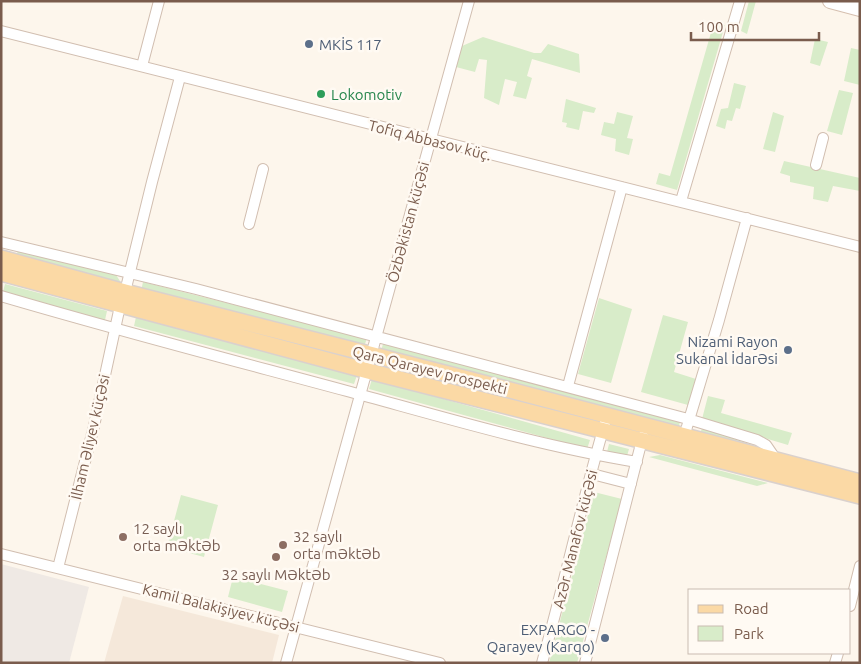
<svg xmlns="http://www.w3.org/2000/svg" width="861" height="664" font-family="Ubuntu,sans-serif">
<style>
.residential{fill:#f5e8da}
.industrial{fill:#efe9e4}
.green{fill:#d8ecc9}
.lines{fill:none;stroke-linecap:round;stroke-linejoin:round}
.street-casing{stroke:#d1beb0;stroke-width:12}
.secondary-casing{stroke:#d6c0b0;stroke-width:16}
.primary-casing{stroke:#dad1cd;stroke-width:18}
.street{stroke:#fff;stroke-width:10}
.secondary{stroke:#fff;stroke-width:14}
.primary{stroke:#fbd9a5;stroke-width:15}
.service-dot{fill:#5c6f8a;stroke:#fffaf3;stroke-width:2}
.leisure-dot{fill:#2e9e5b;stroke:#fffaf3;stroke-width:2}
.education-dot{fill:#8d6e63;stroke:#fffaf3;stroke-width:2}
.labels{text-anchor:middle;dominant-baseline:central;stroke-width:5;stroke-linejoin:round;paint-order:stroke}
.service-label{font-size:15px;fill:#4e5e75;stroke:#fffaf3;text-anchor:end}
.leisure-label{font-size:15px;fill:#27864d;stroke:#fffaf3;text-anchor:start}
.street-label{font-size:15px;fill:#7a5c4d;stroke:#fffaf3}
.education-label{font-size:15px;fill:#785e54;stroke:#fffaf3;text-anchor:start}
</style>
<rect width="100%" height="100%" fill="#fdf6ec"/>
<!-- residential -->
<path class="residential" d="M123,596L279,635L272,663H104Z"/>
<!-- industrial -->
<path class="industrial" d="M1,564L89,587L69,663H1Z"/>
<!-- green -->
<path class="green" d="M749,1H756L747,34L741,31Z
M714,22L725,25L677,190L656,184L659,173L670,176Z
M483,37L534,53H541L548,44L579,54L580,73L532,59L527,76L532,78L526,99L513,96L517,82L505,79L499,105L484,98L487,60L479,59L475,72L456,67L462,46Z
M815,39L828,42L820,66L810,63Z
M851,48L860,50V85L844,81Z
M734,83L746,86L740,109L736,108L732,121L727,120L725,129L716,126L721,109L728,108Z
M839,90L853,93L842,135L827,131Z
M566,99L596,108L594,113L583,111L579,130L566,127L567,123L562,122Z
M617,112L633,116L627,138L633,139L629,155L615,151L616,139L601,135L604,122L614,124Z
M773,112L784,116L775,152L763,149Z
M784,161L860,178V191L833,186L828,202L813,199L814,187L790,182V176L780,173Z
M18,251L116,275L120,281L117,286L15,258Z
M143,282L367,338L364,347L141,291Z
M5,284L107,311L105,320L3,292Z
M599,298L632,309L611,383L578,374Z
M663,315L688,322L674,372L696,379L688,405L641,392Z
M136,317L357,375L354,384L134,326Z
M383,344L680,422L677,433L380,354Z
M372,379L590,440L587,449L369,389Z
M708,396L725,400L721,413L792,433L788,445L702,419Z
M702,428L753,443L760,450L700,434Z
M609,444L629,449L627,456L607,452Z
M660,455L768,483L757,486L649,457Z
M594,492L622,499L577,663H549Z
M181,495L218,505L204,557L167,547Z
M233,577L288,591L282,612L228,597Z"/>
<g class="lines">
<defs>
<path id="street" d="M1,31L860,247
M142,66L159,1
M816,165L823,138
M681,201L740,1
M249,224L263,169
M1,242L196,289L688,419L757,440L766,445L777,461
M125,292L152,182L180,77
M1,296C116,330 232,360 347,391C443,417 539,446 637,462
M568,386L622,187
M683,440L719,320L747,218
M592,474L631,484
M1,554L440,663
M58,568L94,426L120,306
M850,606L860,566
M286,663L469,1
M542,663C565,581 583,497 607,416
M585,663L643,436
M835,663L838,653"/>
<path id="secondary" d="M830,1L860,9"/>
<path id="primary" d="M1,258L125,292L468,379L860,482
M1,273L368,371L860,496"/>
</defs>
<!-- street casing -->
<use href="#street" class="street-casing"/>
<!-- secondary casing -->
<use href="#secondary" class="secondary-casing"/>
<!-- primary casing -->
<use href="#primary" class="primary-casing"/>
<!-- street -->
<use href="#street" class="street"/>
<!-- secondary -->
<use href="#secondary" class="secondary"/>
<!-- primary -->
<use href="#primary" class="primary"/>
</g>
<!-- markers -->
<g class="service-dot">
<circle cx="309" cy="44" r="5"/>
<circle cx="788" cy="350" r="5"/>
<circle cx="605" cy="638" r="5"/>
</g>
<circle class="leisure-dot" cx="321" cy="94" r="5"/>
<g class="education-dot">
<circle cx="123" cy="537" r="5"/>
<circle cx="283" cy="545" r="5"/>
<circle cx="276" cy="557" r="5"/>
</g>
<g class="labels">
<!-- service labels -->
<g class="service-label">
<text x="319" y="44" text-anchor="start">MKİS 117</text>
<text x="778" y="341">Nizami Rayon<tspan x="778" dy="17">Sukanal İdarəsi</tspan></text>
<text x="595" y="629">EXPARGO -<tspan x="595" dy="17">Qarayev (Karqo)</tspan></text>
</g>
<!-- leisure labels -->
<g class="leisure-label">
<text x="331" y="94">Lokomotiv</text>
</g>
<!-- street labels -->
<g class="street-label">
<text transform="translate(430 140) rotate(14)">Tofiq Abbasov küç.</text>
<text transform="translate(408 222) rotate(-75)">Özbəkistan küçəsi</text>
<text transform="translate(430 370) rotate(14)">Qara Qarayev prospekti</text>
<text transform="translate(90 437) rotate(-77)">İlham Əliyev küçəsi</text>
<text transform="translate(575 539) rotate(-76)">Azər Manafov küçəsi</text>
<text transform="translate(221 608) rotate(14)">Kamil Balakişiyev küçəsi</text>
</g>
<!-- education labels -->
<g class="education-label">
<text x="133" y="528">12 saylı<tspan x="133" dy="17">orta məktəb</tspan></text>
<text x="293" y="536">32 saylı<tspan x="293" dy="17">orta məktəb</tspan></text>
<text x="276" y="574" text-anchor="middle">32 saylı Məktəb</text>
</g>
</g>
<!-- border -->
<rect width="861" height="664" fill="none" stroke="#7a5c4d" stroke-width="5"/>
<!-- legend -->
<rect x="688" y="589" width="162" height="65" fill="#fffaf3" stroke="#cabbb1"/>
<rect x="698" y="605" width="25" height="8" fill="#fbd9a5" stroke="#cabbb1"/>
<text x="734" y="614" font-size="15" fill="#7a5c4d">Road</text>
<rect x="698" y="626" width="25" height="15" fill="#d8ecc9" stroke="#cabbb1"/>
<text x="734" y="639" font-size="15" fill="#7a5c4d">Park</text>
<!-- scale -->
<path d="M691 32v8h128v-8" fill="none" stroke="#7a5c4d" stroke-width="2.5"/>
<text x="698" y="32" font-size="15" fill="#7a5c4d" stroke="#fffaf3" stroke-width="4" paint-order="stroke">100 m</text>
</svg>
